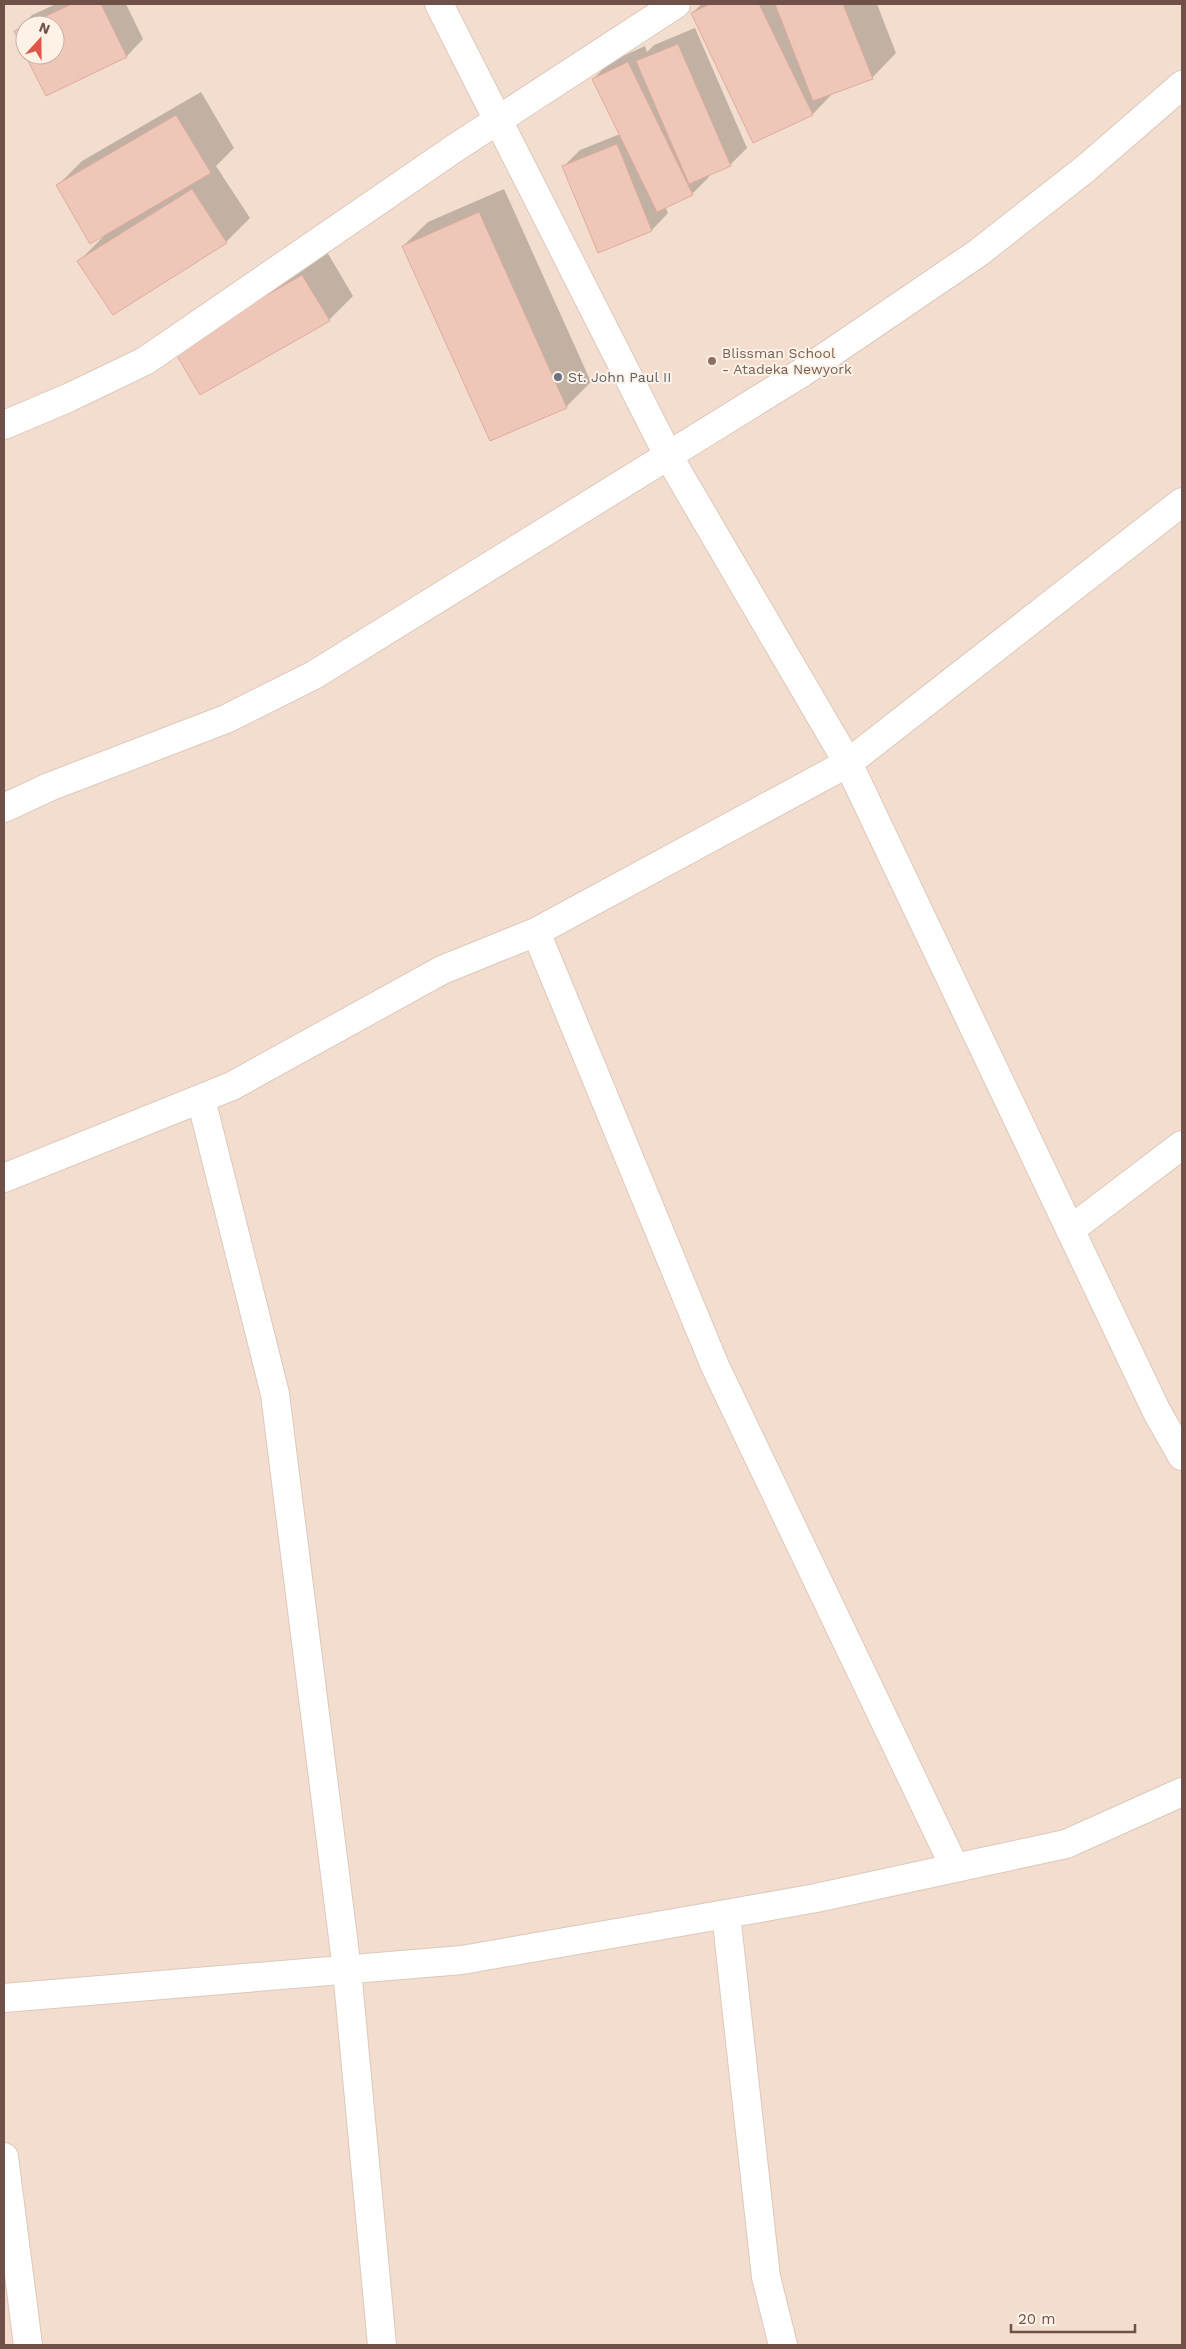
<svg xmlns="http://www.w3.org/2000/svg" width="1186" height="2349" font-family="'Work Sans',sans-serif">
<style>
.residential{fill:#f2ddce;fill-rule:evenodd}
.shadow{fill:#0003}
.building{fill:#efc7b8;stroke:#e1ab9a}
.lines{fill:none;stroke-linecap:round;stroke-linejoin:round}
.street-casing{stroke:#dec8bc;stroke-width:30}
.street{stroke:#fff;stroke-width:28}
.education-dot{fill:#8d6e63;stroke:#fef1e5;stroke-width:2}
.worship-dot{fill:#6b7280;stroke:#fef1e5;stroke-width:2}
.labels{text-anchor:middle;dominant-baseline:central;stroke-width:4;stroke-linejoin:round;paint-order:stroke}
.education-label{font-size:14px;fill:#785e54;stroke:#fef1e5;text-anchor:start}
.worship-label{font-size:14px;fill:#5b616d;stroke:#fef1e5;text-anchor:start}
</style>
<rect width="100%" height="100%" fill="#fbece0"/>
<!-- residential -->
<path class="residential" d="M4,4H1182V2345H4ZM25,25H55V55H25Z"/>
<!-- shadow -->
<path class="shadow" d="M56,4H126L143,39L127,56L46,94L27,55H55V25H25V52L15,32L32,15Z
M702,4H877L896,53L872,78L834,92L813,114L754,141L692,13Z
M695,28L747,148L730,165L708,175L709,177L692,194L665,206L668,213L652,230L598,252L563,167L580,150L620,134L593,79L610,62L645,46L647,52L654,45Z
M201,92L234,148L216,166L250,218L226,242L79,261L105,235L58,185L82,161Z
M504,189L591,382L566,407L403,246L428,222Z
M327,252L353,296L329,320L175,349Z"/>
<!-- building -->
<path class="building" d="M72,4H101L127,57L46,96L25,55H55V25H27Z
M710,4H759L813,115L753,143L691,13Z
M775,4H843L873,79L813,101Z
M25,26V54L14,31Z
M678,44L731,166L689,184L636,61Z
M628,62L693,195L657,212L592,79Z
M176,115L211,173L90,244L56,185Z
M617,144L652,231L598,253L562,166Z
M192,189L227,243L113,315L77,261Z
M479,212L567,408L490,441L402,246Z
M302,275L330,321L200,395L173,349Z"/>
<g class="lines">
<defs>
<path id="street" d="M439,4L669,457L848,763L1157,1412L1182,1456
M4,425L68,398L145,361L455,148L676,4
M4,808L49,787L226,719L314,675L803,372L978,253L1085,169L1182,85
M536,932L715,1366L955,1868
M201,1099L275,1394L347,1970L382,2345
M4,1178L232,1086L442,970L536,932L848,763L1182,502
M1070,1230L1182,1145
M726,1914L766,2277L783,2345
M4,1998L462,1960L726,1914L816,1898L1066,1844L1182,1792
M4,2157L28,2345"/>
</defs>
<!-- street casing -->
<use href="#street" class="street-casing"/>
<!-- street -->
<use href="#street" class="street"/>
</g>
<!-- markers -->
<circle class="education-dot" cx="712" cy="361" r="5"/>
<circle class="worship-dot" cx="558" cy="377" r="5"/>
<g class="labels">
<!-- education labels -->
<g class="education-label">
<text x="722" y="353">Blissman School<tspan x="722" dy="16">- Atadeka Newyork</tspan></text>
</g>
<!-- worship labels -->
<g class="worship-label">
<text x="568" y="377">St. John Paul II</text>
</g>
</g>
<!-- border -->
<rect width="1186" height="2349" fill="none" stroke="#705149" stroke-width="10"/>
<!-- north arrow -->
<g transform="translate(40 40) rotate(21)"><circle r="24" fill="#fef1e5" stroke="#c5b1a7"/>
<path d="M0-4L9 19L0 12L-9 19Z" fill="#e15649"/>
<text y="-8" font-size="14" font-weight="bold" text-anchor="middle" fill="#705149">N</text>
</g>
<!-- scale -->
<path d="M1011 2324v8h124v-8" fill="none" stroke="#705149" stroke-width="2.5"/>
<text x="1018" y="2324" font-size="15" fill="#705149" stroke="#fef1e5" stroke-width="4" paint-order="stroke">20 m</text>
</svg>
